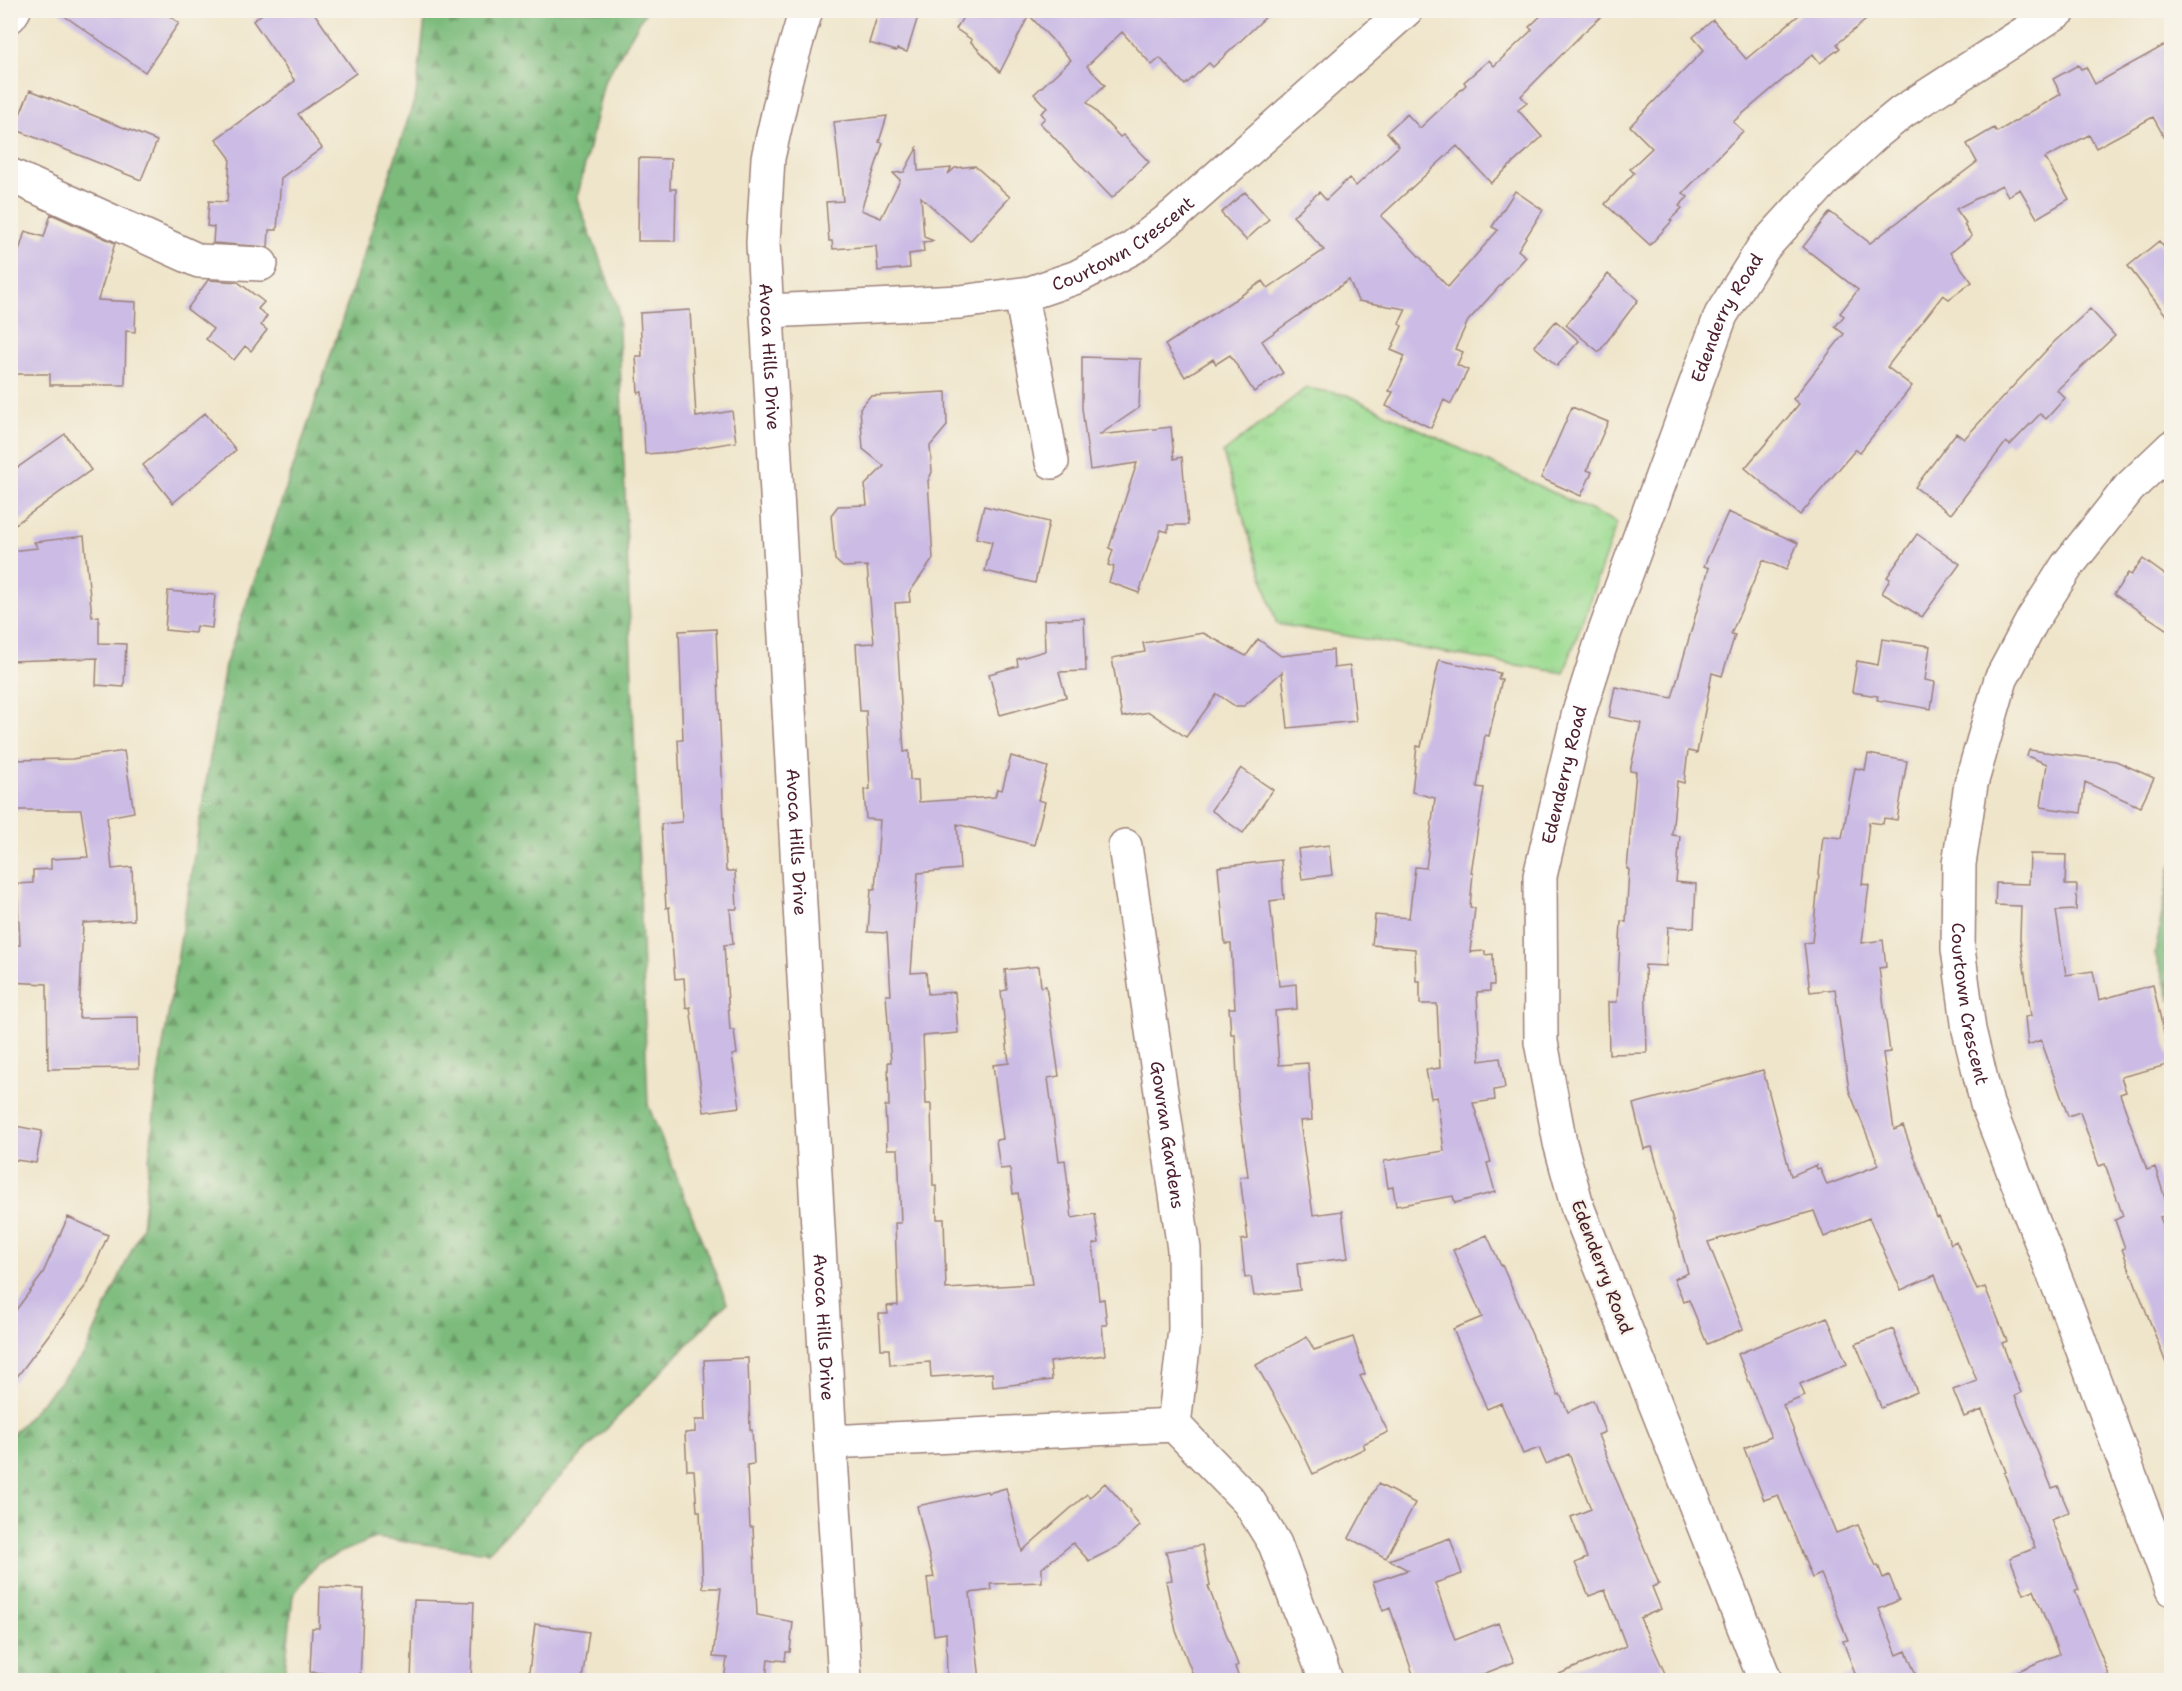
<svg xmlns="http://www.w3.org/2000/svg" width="2182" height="1691" font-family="'Shantell Sans',sans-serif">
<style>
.forest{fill:url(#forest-firs);stroke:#636d53;stroke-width:1.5}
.park{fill:url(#park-tufts);stroke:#727d5e;stroke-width:1.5}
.building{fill:#cbbbe5}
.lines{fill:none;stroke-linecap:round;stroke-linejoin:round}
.street-casing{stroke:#9c827a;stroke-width:36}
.street{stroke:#fff;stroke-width:33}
.labels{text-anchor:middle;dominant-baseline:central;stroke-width:4.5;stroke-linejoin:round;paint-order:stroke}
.street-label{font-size:18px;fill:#4a1f2b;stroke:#f7f3e8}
</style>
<defs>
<pattern id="forest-firs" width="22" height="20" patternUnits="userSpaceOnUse" patternTransform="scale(1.5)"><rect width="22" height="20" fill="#7cbb7b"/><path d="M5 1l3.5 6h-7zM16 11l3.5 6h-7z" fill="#689765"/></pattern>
<pattern id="park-tufts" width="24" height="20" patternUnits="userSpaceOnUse" patternTransform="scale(1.5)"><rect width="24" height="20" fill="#9bdb91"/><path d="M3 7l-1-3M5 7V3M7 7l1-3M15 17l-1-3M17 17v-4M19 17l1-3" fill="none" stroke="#87bc7d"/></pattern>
</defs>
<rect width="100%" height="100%" fill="#f7f3e8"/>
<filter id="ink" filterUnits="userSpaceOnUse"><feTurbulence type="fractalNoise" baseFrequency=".0167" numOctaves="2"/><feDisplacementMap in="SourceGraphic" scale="12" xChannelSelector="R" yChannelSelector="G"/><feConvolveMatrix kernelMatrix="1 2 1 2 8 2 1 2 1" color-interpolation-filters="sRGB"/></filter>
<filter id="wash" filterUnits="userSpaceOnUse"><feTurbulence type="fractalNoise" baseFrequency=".008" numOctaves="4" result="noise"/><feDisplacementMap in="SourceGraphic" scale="24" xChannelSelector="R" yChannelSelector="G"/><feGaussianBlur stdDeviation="1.35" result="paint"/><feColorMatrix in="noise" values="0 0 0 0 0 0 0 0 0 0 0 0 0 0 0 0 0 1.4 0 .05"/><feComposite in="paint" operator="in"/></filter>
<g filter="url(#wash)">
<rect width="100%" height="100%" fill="#efe5ca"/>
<!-- forest -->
<path class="forest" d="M426,11H646L604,82L577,199L618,307L648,1105L727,1303L488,1552L375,1538L318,1562L293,1595L284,1680H11V1436L84,1355L142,1227L158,1077L225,666L305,433L416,95Z
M2171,864V1001L2155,954Z"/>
<!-- park -->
<path class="park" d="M1306,388L1347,395L1617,523L1564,673L1277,624L1223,453Z"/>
<g id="blocks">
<!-- building -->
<path class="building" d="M56,10H161L179,23L145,72Z
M267,10H312L356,73L298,114L322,148L281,178L277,230H269L268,247L213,243L214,227L207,226L209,201L227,202L230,158L216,139L295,81L253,21Z
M879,10H920L907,52L897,49L896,51L869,43Z
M967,10H1273L1213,67L1209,63L1185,85L1160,58L1152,65L1122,32L1087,66L1105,85L1087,102L1120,137L1123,135L1149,162L1112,198L1040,123L1045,118L1041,113L1047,108L1034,94L1071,60L1029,15L1000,72L971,42L972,40L956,29Z
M1547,10H1608L1582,34L1521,96L1527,103L1518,110L1542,137L1491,183L1457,146L1381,216L1448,287L1498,230L1492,227L1515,191L1543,210L1518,250L1526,257L1468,321L1455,349L1463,352L1457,365L1468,370L1451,404L1444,400L1431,428L1386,406L1393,392L1389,391L1405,356L1391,350L1402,326L1399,324L1406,309L1358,301L1349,280L1262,341L1283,373L1254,392L1230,355L1216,364L1213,359L1185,377L1165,345L1263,281L1268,288L1324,250L1293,216L1319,192L1326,200L1349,178L1356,186L1399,146L1387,132L1407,114L1420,128L1466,85L1464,82L1489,60L1494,66L1532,30L1529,27Z
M1805,10H1878L1837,44L1840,48L1820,63L1813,54L1733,122L1743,131L1683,193L1688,197L1679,206L1682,208L1670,220L1672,221L1650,245L1605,204L1634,173L1630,169L1652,148L1630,126L1704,50L1693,37L1713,20L1746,59Z
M2172,41V151L2153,117L2096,148L2089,135L2045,158L2069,199L2037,218L2020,189L2008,196L2002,185L1956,209L1966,223L1964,225L1972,236L1950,253L1972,282L1949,299L1943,295L1887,367L1912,386L1860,452L1856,449L1800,515L1745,468L1799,404L1793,399L1844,334L1835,327L1844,316L1840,313L1858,290L1803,247L1830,212L1870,243L1977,162L1967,144L1994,128L1997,132L2061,94L2053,79L2078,65L2081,69L2086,67L2095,84Z
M30,90L157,141L141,180L14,129Z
M887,116L879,142L883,143L861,210L881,218L900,180L893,173L904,172L917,148L918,171L951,168L948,174L955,168L975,166L1010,197L970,241L921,197L924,237L934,241L923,242L924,252L909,254L910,268L878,271L876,246L833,249L832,241H829L826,202L843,201L834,122Z
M639,158L671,159L670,189H676L675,241H638Z
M1245,192L1269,219L1246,240L1221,213Z
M51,214L115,243L98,300L136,302L135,332L126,331L125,385H50V374H10V281L25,231L44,237Z
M2159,241L2172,257V323L2128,266Z
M1608,274L1638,300L1599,352L1566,325Z
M208,280L238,282L264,302L258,309L267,316L261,325L267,330L251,351L245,346L234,360L206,339L213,329L187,309Z
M2090,309L2115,336L2057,390L2065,398L2046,419L2040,414L2010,445L2006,442L1951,514L1915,487L1956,433L1964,439L2054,342Z
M690,310L696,417L732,411L736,442L674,452L645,454L642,392L638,393L636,356H642L640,313Z
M1556,321L1579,341L1557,366L1534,346Z
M1082,357L1141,359L1139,408L1099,435L1171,427L1174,459L1182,457L1188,525H1168V532L1161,530L1139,593L1109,582L1114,567L1108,565L1113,550L1109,548L1137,463L1090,470L1082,408Z
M946,392L947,426L930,446L932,472L928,481L933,559L909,593L910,602L895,603L904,752L909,751L910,780H918L919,802L995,797L997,789L1002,790L1011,756L1048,767L1038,800L1045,802L1034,845L957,824L960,869L918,873L911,973L926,972L928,994L955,992L958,1033L923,1036L926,1104H931L933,1186H936L937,1219H944L946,1289L1032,1284L1018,1193L1013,1194L1010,1168L1000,1169L996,1140L1003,1139L993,1065L1009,1063L1001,991L1007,990L1005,970L1039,966L1041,987L1046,986L1059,1076L1048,1078L1059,1161L1065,1160L1072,1218L1095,1214L1099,1243L1093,1244L1099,1300L1104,1299L1107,1325H1102L1105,1355L1050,1362L1052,1380L993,1387L992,1373L931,1377L930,1362L890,1365L889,1349H881L879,1314H888L887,1306L898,1305L895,1223H901L898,1149H887L885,1106H889L888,1062H891L886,995H891L887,933L868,932L871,889H875L880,820L866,819L864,790L870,789L866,711H860L856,644L874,643L867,566L843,567L835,560L831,515L838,506L867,505L865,485L884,466L863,449L860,408L870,396Z
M1572,407L1608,422L1587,470L1592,472L1581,496L1541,478Z
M205,413L236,450L173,503L143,465Z
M65,434L91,470L10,528V473Z
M984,506L1049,522L1035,583L985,571L992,542L976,538Z
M1728,512L1798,543L1786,570L1763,560L1731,634L1735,635L1722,676L1712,673L1697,753L1688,751L1684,783L1677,781L1672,835L1680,836L1676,882L1696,884L1694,928L1668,927L1666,966L1645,965L1647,1053L1609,1054L1608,1002H1617L1621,921L1626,922L1629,869H1627L1636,772L1630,771L1641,723L1609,717L1615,687L1672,698L1709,568L1704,566Z
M1917,534L1960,564L1922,617L1882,593L1890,579L1887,577Z
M84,536L92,617L99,616V643L126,644L124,687L96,685L97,658L10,661V551L38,548L34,542Z
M2143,559L2172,580V633L2114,594L2128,573L2131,575Z
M168,591L215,595L212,628L196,626L195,633L165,630Z
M1084,618L1086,671L1059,672L1066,697L1000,715L989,674L1018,666L1017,659L1045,651L1044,620Z
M716,629L726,871H735L737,909H730L733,944L724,945L730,1030H734L737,1054L732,1055L740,1107L704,1112L690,1007L686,1008L684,978L675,979L669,907L666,908L661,824L682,822L678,740H683L679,631Z
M1203,633L1246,656L1258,639L1281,656L1333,650L1334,668L1350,666L1356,721L1288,728L1282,672L1244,706H1235L1217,694L1186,737L1149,712L1122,717L1112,658L1145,652L1143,643Z
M1882,639L1930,646L1925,680L1935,682L1931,709L1877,700L1878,696L1852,692L1857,661L1878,665Z
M1439,660L1500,673L1498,679H1502L1489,736L1485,735L1477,787L1484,788L1471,873H1473L1470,907L1475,908L1470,952L1485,951V955L1493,954L1494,985H1490V991L1477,992L1480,1061L1500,1058L1505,1088L1494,1090L1495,1100L1473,1103L1491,1162L1487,1163L1495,1192L1455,1203L1453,1196L1396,1206L1393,1187L1388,1188L1384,1161L1444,1151L1437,1097L1431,1098L1426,1070L1440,1068L1437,1004H1420V981H1416L1415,949L1372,945L1375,915L1409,918L1415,867L1426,868L1435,798L1412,792L1417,746L1421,747Z
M2029,750L2116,761L2154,778L2140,807L2085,782L2081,813L2041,807L2047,764L2027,756Z
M124,751L134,812L107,817L112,869L132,867L134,920L83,923L79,1018L138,1017L139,1068L48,1069L47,984L10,982V945H20L17,884L33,883V870L51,869V859L88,857L81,810H10V760L72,759Z
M1868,754L1907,761L1897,820L1884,818L1883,824L1869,822L1862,884L1869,885L1862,943L1883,940L1886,967L1879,968L1890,1052L1883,1053L1894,1130L1903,1126L1937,1218L1939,1217L1951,1244L1956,1241L1977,1290L1985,1287L2007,1341L2002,1343L2021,1393L2015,1396L2052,1488L2058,1486L2069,1512L2051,1519L2079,1590L2075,1591L2109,1675L2095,1680H1996L2059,1654L2034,1590L2024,1594L2010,1558L2035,1548L2004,1473L2006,1472L1982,1410L1964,1417L1953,1390L1977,1381L1935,1275L1901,1290L1869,1218L1824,1237L1814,1211L1708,1242L1743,1329L1707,1344L1689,1300L1684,1302L1674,1279L1688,1273L1652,1147L1644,1149L1633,1104L1763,1070L1791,1176L1816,1165L1817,1169L1820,1168L1827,1185L1879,1165L1849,1090L1835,989L1810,992L1804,943L1812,942L1823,836L1842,838L1855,768L1865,770Z
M1241,768L1273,790L1243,833L1211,810Z
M1329,845L1332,875L1302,879L1298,849Z
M2030,854L2066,855L2065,885H2077L2076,910L2056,911L2066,975L2093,971L2099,1000L2153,985L2171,1064L2121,1077L2126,1092L2120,1094L2147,1170L2155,1167L2170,1214L2160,1217L2172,1247V1371H2169L2122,1249L2125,1248L2115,1220L2123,1216L2105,1164L2099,1166L2080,1112L2068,1116L2041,1040L2028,1045L2025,1017L2031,1016L2020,939L2021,906L1995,905L1996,883L2029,884Z
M1281,860L1284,899L1270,901L1279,986L1296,984L1297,1009L1275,1011L1279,1065L1308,1063L1312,1120L1300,1121L1313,1215L1342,1211L1348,1258L1297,1264L1300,1290L1254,1296L1251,1277L1245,1278L1241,1240L1248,1239L1240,1177L1248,1176L1238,1099L1235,1034H1231L1229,1008H1235L1231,944H1225L1218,867Z
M10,1125L42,1131L36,1163L10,1159Z
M68,1217L108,1235L87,1284L10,1386V1318L42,1275Z
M1487,1235L1501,1266L1502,1265L1558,1395L1560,1394L1568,1412L1593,1400L1605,1432L1598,1435L1659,1584L1652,1587L1661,1609L1640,1618L1668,1680H1545L1626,1646L1605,1590L1589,1596L1575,1563L1587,1558L1571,1517L1591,1509L1569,1454L1546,1464L1539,1448L1523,1454L1501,1403L1487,1409L1453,1329L1482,1317L1453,1250Z
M1827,1317L1847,1364L1800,1384L1805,1396L1783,1405L1836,1533L1858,1525L1876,1566L1878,1565L1883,1578L1889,1575L1899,1600L1879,1609L1897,1655L1906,1651L1918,1680H1839L1855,1673L1843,1641L1848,1640L1821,1574L1812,1578L1778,1495L1764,1500L1744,1448L1771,1437L1738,1354Z
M1893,1329L1917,1392L1881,1407L1856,1344Z
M1307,1337L1314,1350L1353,1337L1365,1374L1360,1376L1388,1432L1363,1444L1365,1448L1313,1474L1290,1425L1256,1365Z
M748,1358L750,1430H752L754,1464L747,1465L750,1527H753L757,1615L793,1622L790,1652H786L785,1661L768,1659L766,1680H724L727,1658L713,1657L721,1588H703L700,1511H697L694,1470H687L685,1433L695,1432V1420H706L704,1360Z
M1105,1483L1130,1511L1129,1513L1140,1526L1117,1547L1089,1561L1073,1543L1042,1568V1582L991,1584L992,1590L970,1593L980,1680H947L946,1633L934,1635L927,1578L934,1577L917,1506L987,1491L988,1493L1006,1488L1022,1551L1087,1494L1090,1497Z
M1378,1484L1415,1503L1386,1558L1349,1538Z
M1450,1538L1462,1574L1435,1583L1455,1640L1498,1623L1514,1662L1468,1680H1415L1390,1608L1383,1611L1373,1582L1408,1570L1389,1560Z
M1202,1545L1210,1586H1208L1238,1665L1235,1667L1240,1680H1195L1176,1631L1166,1581L1172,1580L1166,1551Z
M320,1587L364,1589L360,1680H323L324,1673L310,1672L312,1628H319Z
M414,1600L474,1602L471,1680H411Z
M535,1624L589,1632L582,1680H528Z"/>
</g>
</g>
<g filter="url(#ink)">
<use href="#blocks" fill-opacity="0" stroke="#9c827a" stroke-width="1.5"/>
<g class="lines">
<defs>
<g id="street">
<path id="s1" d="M806,10L786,78L768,158L763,243L830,1442L845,1680"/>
<path d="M10,16L14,10"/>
<path d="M10,175L199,261L261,264"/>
<path d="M1021,295L1052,462"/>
<path id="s2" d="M768,311L960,302L1030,293L1077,277L1132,248L1176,214L1406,10"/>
<path id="s3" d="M2172,447L2129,488L2067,566L2033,619L2001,679L1971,784L1959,864L1958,949L1969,1030L1987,1104L2069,1313L2172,1589"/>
<path id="s4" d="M1125,846L1184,1249L1185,1330L1174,1425"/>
<path d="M830,1442L1174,1425L1249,1502L1275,1544L1326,1680"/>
<path id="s5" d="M1765,1680L1578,1209L1560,1143L1541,1042L1540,876L1579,712L1603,637L1721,315L1763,248L1824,181L1875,134L1902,112L2060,10"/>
</g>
</defs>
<!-- street casing -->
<use href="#street" class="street-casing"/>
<!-- street -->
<use href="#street" class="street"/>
</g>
</g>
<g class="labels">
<!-- street labels -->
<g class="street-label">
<text stroke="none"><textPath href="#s2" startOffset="369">Courtown Crescent</textPath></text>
<text stroke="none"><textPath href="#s5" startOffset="1434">Edenderry Road</textPath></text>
<text stroke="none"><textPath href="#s1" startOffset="352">Avoca Hills Drive</textPath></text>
<text stroke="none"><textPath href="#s5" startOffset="948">Edenderry Road</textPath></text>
<text stroke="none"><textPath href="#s1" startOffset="838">Avoca Hills Drive</textPath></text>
<text stroke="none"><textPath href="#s3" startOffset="621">Courtown Crescent</textPath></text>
<text stroke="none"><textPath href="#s4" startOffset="292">Gowran Gardens</textPath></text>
<text transform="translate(1602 1267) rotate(69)">Edenderry Road</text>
<text stroke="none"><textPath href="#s1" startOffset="1324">Avoca Hills Drive</textPath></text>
</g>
</g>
<!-- margin -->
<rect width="2182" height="1691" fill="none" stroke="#f7f3e8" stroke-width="36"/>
</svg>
